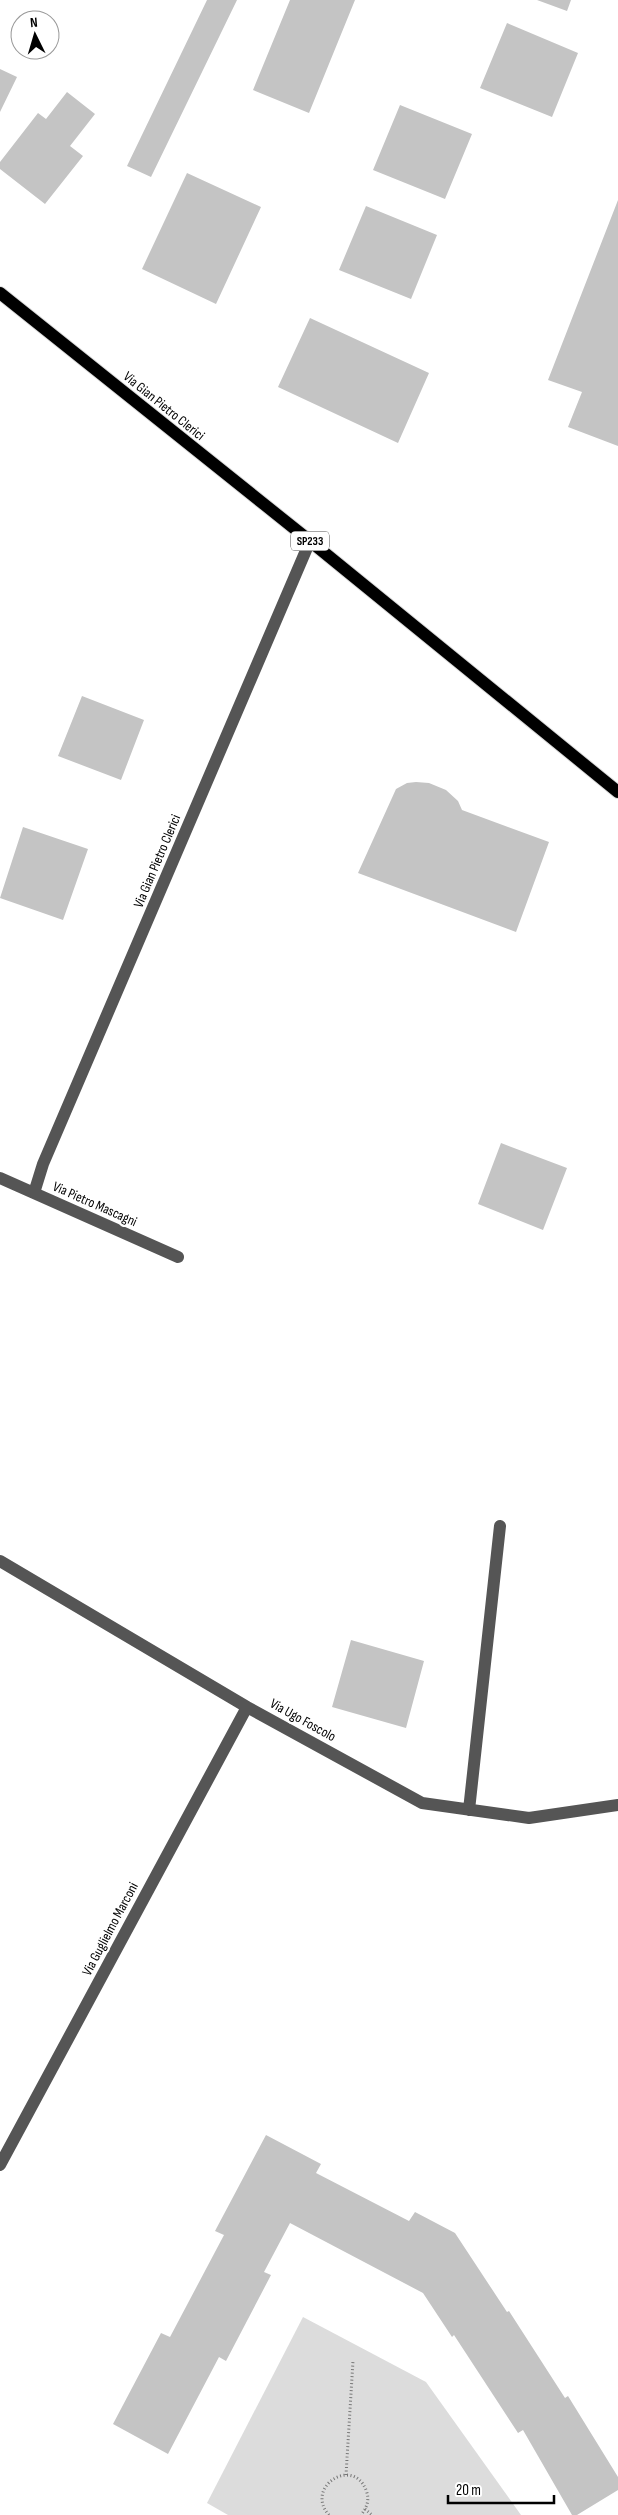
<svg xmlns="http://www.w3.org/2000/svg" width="618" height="2515" font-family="'Sofia Sans Condensed',sans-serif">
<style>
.green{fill:#dcdcdc}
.building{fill:#c4c4c4}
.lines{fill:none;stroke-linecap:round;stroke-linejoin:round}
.major-casing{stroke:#dbdbdb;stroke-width:14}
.path{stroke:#777;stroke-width:3;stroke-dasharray:1 2.5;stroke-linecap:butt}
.minor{stroke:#555;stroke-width:12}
.major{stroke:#000;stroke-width:12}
.labels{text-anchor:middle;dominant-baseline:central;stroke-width:4.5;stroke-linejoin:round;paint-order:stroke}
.shield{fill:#fff;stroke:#4c4c4c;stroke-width:1}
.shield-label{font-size:12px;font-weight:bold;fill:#000}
.street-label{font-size:14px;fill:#000;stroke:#fff}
</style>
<rect width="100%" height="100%" fill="#fff"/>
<!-- green -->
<path class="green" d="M303,2317L426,2382L521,2515H228L207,2503Z"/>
<!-- building -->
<path class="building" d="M207,0H237L151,177L127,166Z
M290,0H355L309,113L253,90Z
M537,0H571L567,11Z
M507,23L578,53L552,117L480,88Z
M0,69L17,77L0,112Z
M67,92L95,114L70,146L83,156L45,204L0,169V162L38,113L46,119Z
M400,105L472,134L445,199L373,170Z
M187,173L261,207L216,304L142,269Z
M618,200V446L568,427L582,392L548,380Z
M366,206L437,235L411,299L339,270Z
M310,318L429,373L398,443L278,387Z
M82,696L144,720L121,780L58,756Z
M416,782L429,783L446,790L458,801L462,810L549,842L516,932L358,873L396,789L407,783Z
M23,827L88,849L63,920L0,898Z
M501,1143L567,1168L543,1230L478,1204Z
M351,1640L424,1661L406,1728L332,1707Z
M266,2135L321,2164L316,2173L409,2221L415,2212L455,2233L507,2312L509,2311L565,2398L568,2396L618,2477V2490L577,2515H572L523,2430L518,2433L454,2335L452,2337L423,2293L290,2223L264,2272L271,2275L226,2361L219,2357L168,2454L113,2424L161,2333L170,2337L224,2235L215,2231Z"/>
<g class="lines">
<defs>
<path id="major" d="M0,293L310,541L618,792"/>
</defs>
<!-- major casing -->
<use href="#major" class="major-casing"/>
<!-- path -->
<path class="path" d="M346,2475L353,2361
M365,2509L372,2515
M329,2515C304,2487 353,2456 366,2490C370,2500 367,2507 361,2515"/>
<!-- minor -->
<path class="minor" d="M0,1178L178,1257
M34,1193L43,1164L310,541
M0,1561L247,1707L422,1803L529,1818L618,1805
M469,1810L500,1526
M0,2165L247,1707"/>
<!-- major -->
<use href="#major" class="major"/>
</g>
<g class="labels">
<!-- shield labels -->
<rect class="shield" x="291" y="531.5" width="38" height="19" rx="4"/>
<g class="shield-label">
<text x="310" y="541">SP233</text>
</g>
<!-- street labels -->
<g class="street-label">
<text transform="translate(164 406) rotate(39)">Via Gian Pietro Clerici</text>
<text transform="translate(157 861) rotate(-67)">Via Gian Pietro Clerici</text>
<text transform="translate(95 1204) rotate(24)">Via Pietro Mascagni</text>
<text transform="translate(303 1720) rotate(29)">Via Ugo Foscolo</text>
<text transform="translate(110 1929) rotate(-62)">Via Guglielmo Marconi</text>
</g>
</g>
<!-- north arrow -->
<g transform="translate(35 35) rotate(355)"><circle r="24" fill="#ffffff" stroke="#999999"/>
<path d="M0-4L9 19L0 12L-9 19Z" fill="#000000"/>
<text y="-8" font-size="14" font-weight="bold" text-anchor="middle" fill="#000000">N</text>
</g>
<!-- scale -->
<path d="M448 2495v8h106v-8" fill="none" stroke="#000000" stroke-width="2.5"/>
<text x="456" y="2495" font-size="15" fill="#000000" stroke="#ffffff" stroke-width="4" paint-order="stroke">20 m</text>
</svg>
